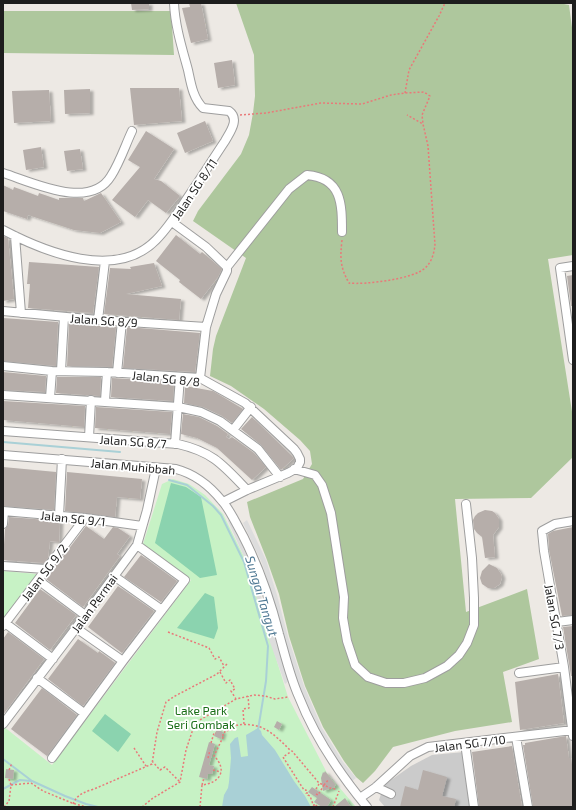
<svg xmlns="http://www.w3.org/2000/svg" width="576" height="810" font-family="'Exo 2',sans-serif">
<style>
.religious{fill:#cbcbcb}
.forest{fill:#aec79d}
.park{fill:#c7f2c5}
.pitch{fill:#8bd3af}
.parking{fill:#ddd}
.water{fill:#a9d0d6}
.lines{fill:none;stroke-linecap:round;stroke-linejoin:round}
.stream{stroke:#a9d0d6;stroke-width:2}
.building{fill:#b6aeaa;filter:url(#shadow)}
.minor-casing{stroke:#9e9e9e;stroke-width:10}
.path{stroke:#e97979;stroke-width:1.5;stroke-dasharray:2 2;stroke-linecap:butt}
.minor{stroke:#fff;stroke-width:8}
.labels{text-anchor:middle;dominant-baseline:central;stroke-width:3.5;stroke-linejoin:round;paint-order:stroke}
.street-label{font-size:12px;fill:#1d1d1d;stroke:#fff}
.park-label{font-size:12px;fill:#1a6e18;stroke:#fff}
.water-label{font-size:13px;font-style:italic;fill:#4e7893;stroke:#fff}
</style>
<defs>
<filter id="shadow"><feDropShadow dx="3.5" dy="2" stdDeviation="1" flood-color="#0004"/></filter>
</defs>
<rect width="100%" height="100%" fill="#ede9e4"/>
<!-- religious -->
<path class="religious" d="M464,752L472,807H385L379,800L384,785L411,766L432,755Z"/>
<!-- forest -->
<path class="forest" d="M236,3H559L569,5L573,35V255L548,259L573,418V457L531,498L455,499L466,612L527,589L539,659L503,672L512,722L455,731L393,747L375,771L363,783L356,777L344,761L323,727L305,686L289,636L279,594L267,560L250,517L247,502L303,479L312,464L310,451L300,440L264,409L231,386L210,376L213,349L216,336L246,258L193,221L198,211L241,154L249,135L253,113L255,96L254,55Z
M3,11H171L174,55L3,53Z"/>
<!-- park -->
<path class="park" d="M173,479L189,484L205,495L223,514L246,561L288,697L327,773L356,807H3V726L52,765L191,580L143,544L162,484Z
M3,571L37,574L3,620Z"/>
<!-- pitch -->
<path class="pitch" d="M171,483L186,487L201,497L217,575L200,578L155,543Z
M205,593L214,597L218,628L214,639L177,628Z
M105,714L131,734L118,752L92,731Z"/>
<!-- parking -->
<path class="parking" d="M230,518L249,561L279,650L289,681L285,684L267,634L246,561L228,521Z
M247,520L266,560L277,595L288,637L304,686L322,728L343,762L356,778L351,782L339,765L317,729L299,689L262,563L243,523Z"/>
<!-- water -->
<path class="water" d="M258,728L261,731L262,735L275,750L294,781L305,796L311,807H222L224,795L228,788L229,782L231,758L230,744L235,738L238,737L241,757L248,756L246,735Z"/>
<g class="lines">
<!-- stream -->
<path class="stream" d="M3,442L120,452
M169,480L187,485L213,506L221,515L244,562L268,646L266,681L258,730
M3,759L32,781L65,796L86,804L98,807
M3,789L20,780L31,781"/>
</g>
<!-- building -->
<path class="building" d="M131,3H149V9L132,10Z
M189,3H201L208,39L191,43L182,8L190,7Z
M232,60L235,85L218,88L214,63Z
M130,88H179L182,121L134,125Z
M90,89V113L65,114L64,90Z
M49,90L51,121L14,123L12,91Z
M205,121L213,141L185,153L177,133Z
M146,131L174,149L154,179L161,181L180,196L166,213L148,200L135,217L112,200L140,167L128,160Z
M41,147L44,167L26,170L23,150Z
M80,149L83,169L67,171L64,151Z
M3,185L13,190L14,187L38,196L39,193L59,200V198H83L84,201L101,193L121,222L100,233L74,230L28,215L27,219L3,211Z
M176,235L200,254L202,252L222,269L218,277L201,299L179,282L180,280L156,261Z
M3,236L8,238L14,299L3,301Z
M29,262L99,267L93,313L28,308L30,284H27Z
M154,263L162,286L126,294L181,299L179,320L104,314L110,268L131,269L130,267Z
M573,275V306H571L567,276Z
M3,318L58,322L56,366L3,361Z
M69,324L116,327L112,367L67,366Z
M127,327L200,333L195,372L123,368Z
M3,372L46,376L45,392L3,390Z
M57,377H101L100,396L56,393Z
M112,378L160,381L174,384L173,401L111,397Z
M185,386L213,391L243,409L232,423L222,416L203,407L184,403Z
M3,401L85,406L84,427L3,420Z
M96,407L172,412L170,434L95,428Z
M183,414L199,417L217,426L228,434L226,437L229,439L232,437L254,453L266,467L252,480L217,448L197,438L181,434Z
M252,417L292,456L294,458L282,469L281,470L261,445L241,429Z
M3,467L56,472L54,510L3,506Z
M67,472L142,479L140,499L117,497L115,517L65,511Z
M485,510L492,511L495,513L499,519V527L493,535L495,557L485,558L482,537L477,533L474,529L473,520L475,516L478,513Z
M9,517L60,521L59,542L50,541L48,558L44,563L3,560L5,529L8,525Z
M86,526L104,539L113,527L118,528L130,536L117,554L120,556L83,607L46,579Z
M573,527V615L562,616L549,550L548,534L553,531Z
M141,555L177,581L161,602L124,577Z
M489,564L497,568L501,574L502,577L500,584L494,588H488L482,584L480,578L482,571Z
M118,586L154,611L122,653L88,627Z
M40,589L76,615L50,650L15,623Z
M573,626V676H571L563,627Z
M8,632L44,659L3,715V639Z
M78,639L98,653L99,651L115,663L83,706L48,679Z
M558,674L564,723L520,730L515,682Z
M42,688L77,715L47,756L11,729Z
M277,721L282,724L279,730L274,727Z
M217,729L223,732L221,739L214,736Z
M566,736L569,758H571L573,771V807H533L523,745H525V743Z
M209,742L215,744L209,765L214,766L212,774H208L207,779L199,777Z
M512,746L522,807H479L472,752Z
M6,769L14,770L13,779L5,778Z
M423,770L447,777L442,796L456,799L454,807H400L405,786L418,790Z
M325,771L336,785L334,786L335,787L323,791L321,778L323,772L324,773Z
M312,787L331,800L327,807H322L314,802L317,798L308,792Z
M345,798L351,807H334Z"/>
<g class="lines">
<defs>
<path id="minor" d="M3,173C32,182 90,211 111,176C120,162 125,146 132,131
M172,222L206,247L227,267V271L216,294L206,327L200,378
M3,230C45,252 116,281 156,240C169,227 178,212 188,197C201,178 213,159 225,141C230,132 240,119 229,111L203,108C193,98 191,84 188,70C182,48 175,26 174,3
M15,236L21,313
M573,266L560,268L573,360
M227,267L289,189L307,175C342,178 342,204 342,232
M3,311L98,320L206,327
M98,320L105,261
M3,366L52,371L107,372L200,378L245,403L294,449L297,453L300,459V462L297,468L288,473L247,490L223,502
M61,371L64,317
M117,373L122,321
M3,395L178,407L201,412L220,421L258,449L280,477
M50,398L52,371
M105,401L107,372
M233,430L251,407
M3,431L178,444C213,452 223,465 247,490
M89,437L91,400
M175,444L180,377
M3,455L176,469C195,474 210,486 222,501C227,506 231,514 235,521C255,556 269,595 279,634C285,655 290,677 299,697C315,738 339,773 367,807
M294,469L315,475L322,485L331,513L344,597L343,618L347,641L355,665L368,677L386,683H404L425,678L447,666L459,655L467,643L474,625V598L472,558L466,504
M3,511L85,518L142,526
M59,516L62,459
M573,521L555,524L542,531L544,551L564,667L573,736
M3,524L4,512
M3,566L45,569
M114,576L162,610
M38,580L85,615
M557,622L573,620
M5,623L53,659
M3,626L85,518
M76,628L123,661
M519,673L564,667
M37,678L84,713
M3,724L76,628L137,545L147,510L156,468
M516,737L528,807
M465,743L474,807
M52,758L123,661L185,580L137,545
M376,787L391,794
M360,798L376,787L410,756L428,747L573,730"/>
</defs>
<!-- minor casing -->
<use href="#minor" class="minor-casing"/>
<!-- path -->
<path class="path" d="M405,93L409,70L439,16L445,3
M240,115L266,113L321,103L362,104L391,95L405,93L424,92L430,96L422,115L423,124
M342,240C340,258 340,267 349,283C364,285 414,279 425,268C432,262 434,253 435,245L428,146L423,124L407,115
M168,632L209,648L215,659L219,657L224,666
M220,672L226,683L230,680L235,689L231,691L236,699
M244,724L243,709L249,708L248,696
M232,726C260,720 272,732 291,751
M222,735H224L225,731L231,730L235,727
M211,743L214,733H216
M134,748L146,766
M208,758L210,750
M152,761L160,770L165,767L180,782
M9,770L12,763
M213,770L221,772
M9,779L11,785
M202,785L204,778
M316,789L319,784
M316,794L318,795L324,785L330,788L336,789
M73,804C77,794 85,792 94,789L152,764L157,732L166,702L175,696L217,674L228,663
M314,806V804L318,807
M4,807L9,801L11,785L31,783L43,791L72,803L86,807
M142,807L153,798L180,782L186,750L193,729L198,721L236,699L254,695L265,696L275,699L288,697
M200,807L202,785C220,783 228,770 214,756L224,735
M314,807L310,796L308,795V793H306V790H304L283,757L292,751L319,783L324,785L329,779
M333,807L339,791"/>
<!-- minor -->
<use href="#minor" class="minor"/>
</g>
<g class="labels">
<!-- street labels -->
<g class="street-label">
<text transform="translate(194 189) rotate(-56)">Jalan SG 8/11</text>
<text transform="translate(104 320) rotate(4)">Jalan SG 8/9</text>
<text transform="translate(166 378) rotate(6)">Jalan SG 8/8</text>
<text transform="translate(133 441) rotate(4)">Jalan SG 8/7</text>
<text transform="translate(133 466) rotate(5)">Jalan Muhibbah</text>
<text transform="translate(73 518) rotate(6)">Jalan SG 9/1</text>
<text transform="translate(44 572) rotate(-53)">Jalan SG 9/2</text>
<text transform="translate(94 603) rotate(-54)">Jalan Permai</text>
<text transform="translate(555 617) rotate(80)">Jalan SG 7/3</text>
<text transform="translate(470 743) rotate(-7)">Jalan SG 7/10</text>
</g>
<!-- park labels -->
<g class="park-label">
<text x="201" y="710">Lake Park<tspan x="201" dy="14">Seri Gombak</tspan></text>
</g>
<!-- water labels -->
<g class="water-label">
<text transform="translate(262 596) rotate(73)">Sungai Tangut</text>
</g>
</g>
<!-- border -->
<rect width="576" height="810" fill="none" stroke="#1d1d1d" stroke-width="8"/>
</svg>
